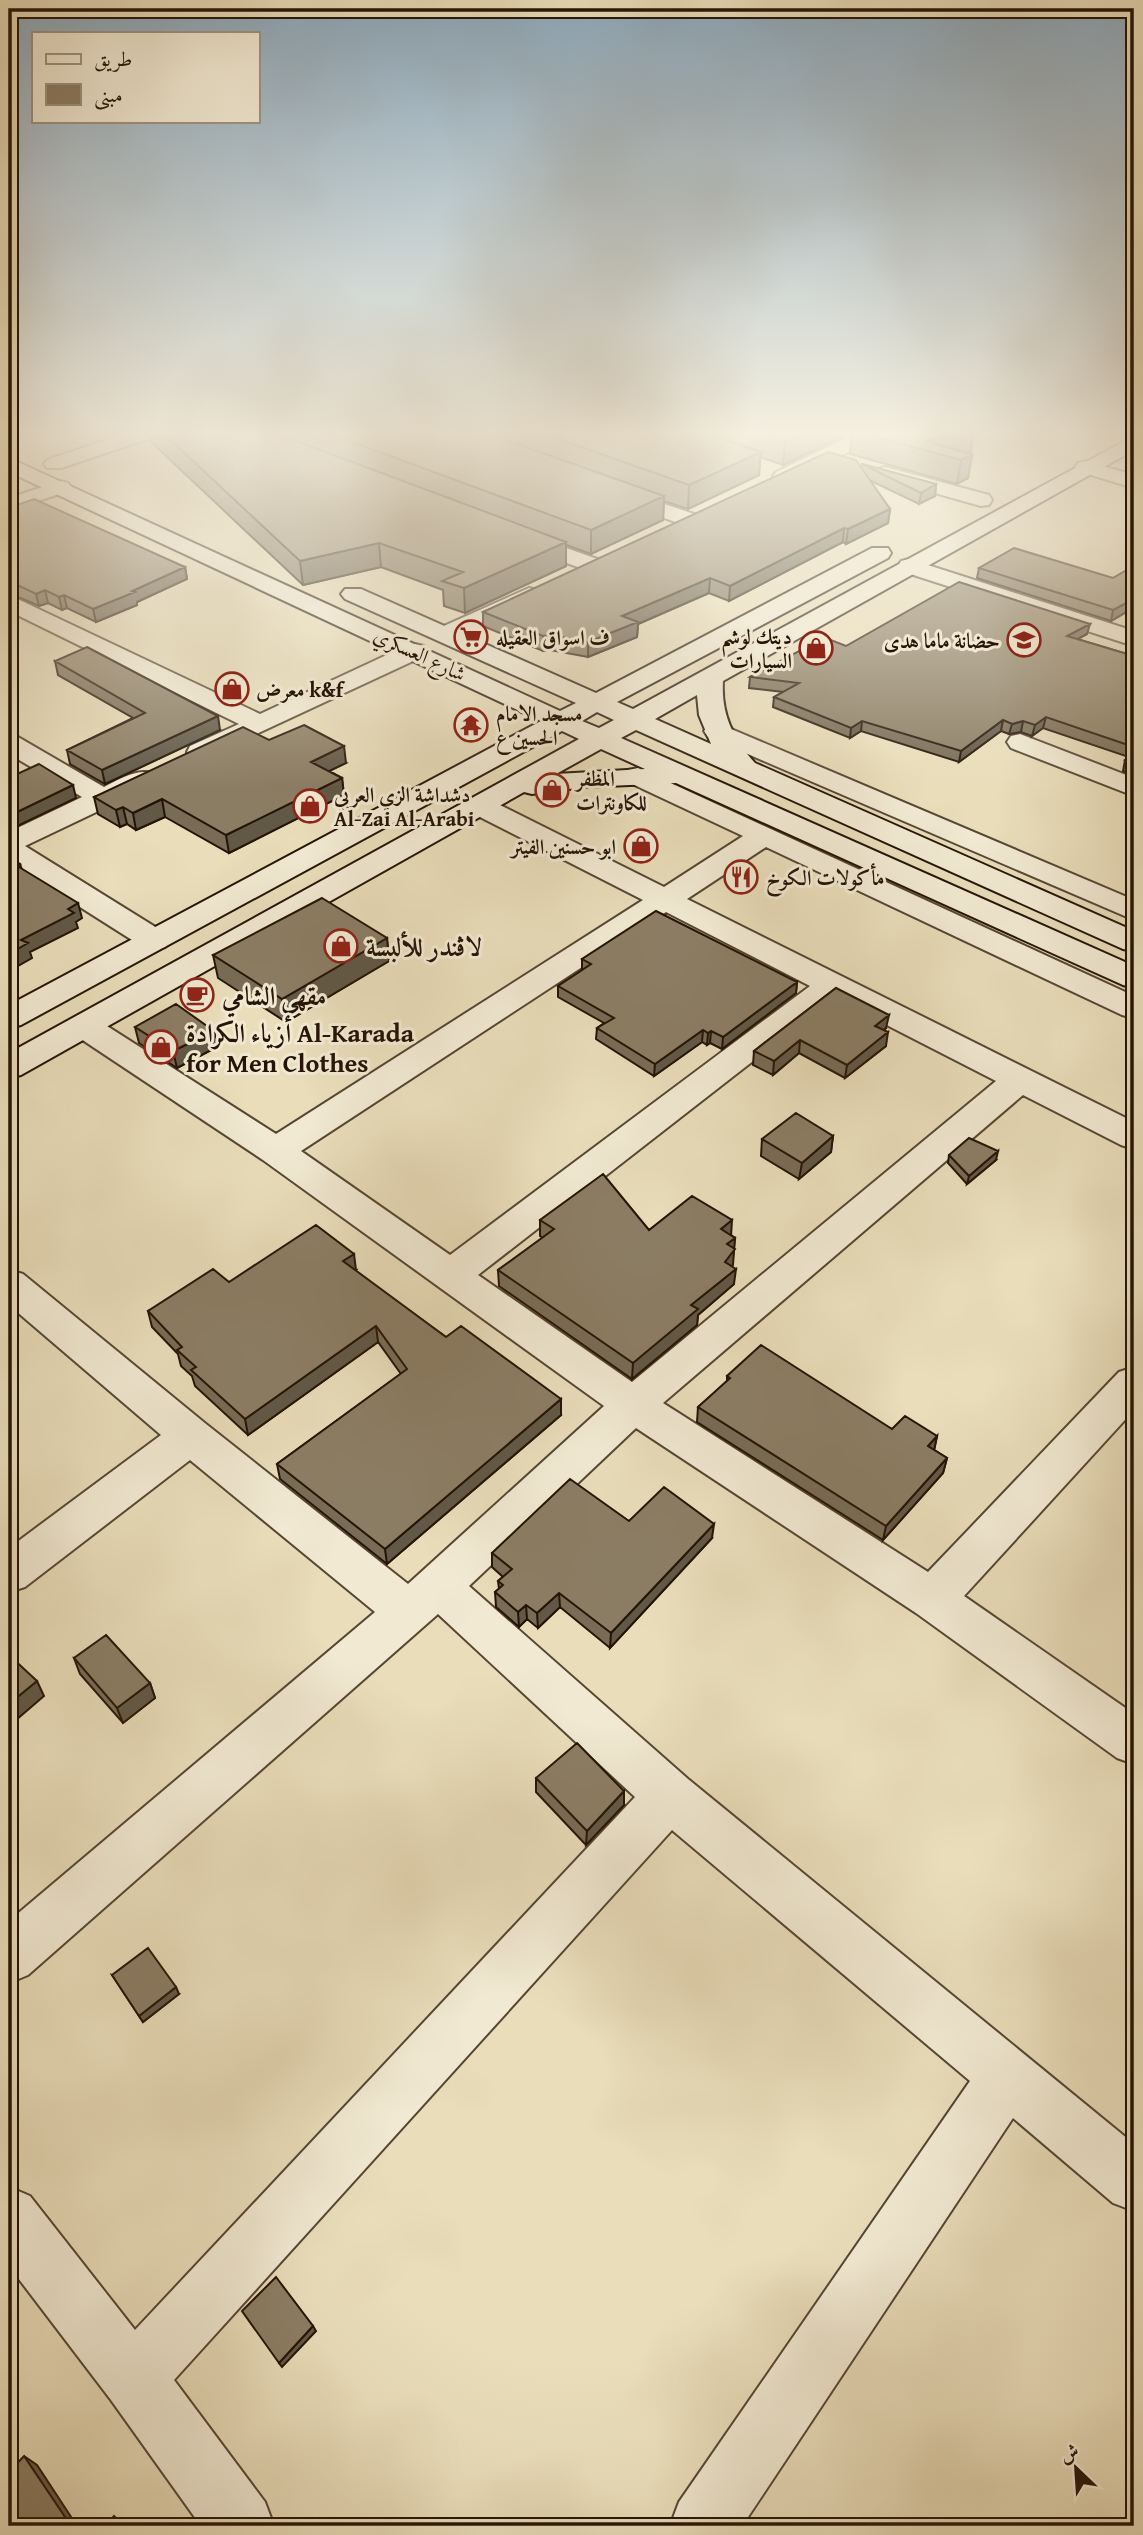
<svg xmlns="http://www.w3.org/2000/svg" width="1143" height="2535" font-family="'Gentium Book Plus',Amiri,serif">
<style>
.lines{fill:none;stroke-linecap:round;stroke-linejoin:round}
.minor-casing{stroke:#564633;stroke-width:4}
.secondary-casing{stroke:#251406;stroke-width:4}
.minor{fill:#f1e9d2;fill-rule:evenodd}
.secondary{fill:#f1e9d2;fill-rule:evenodd}
.wall{fill:#786c56;stroke:#251406;stroke-width:2}
.shaded-wall{fill:#615846;stroke:#251406;stroke-width:2}
.building{fill:#8b7d64;stroke:#251406;stroke-width:2}
.labels{text-anchor:middle;dominant-baseline:central;stroke-width:6;stroke-linejoin:round;paint-order:stroke}
.far-poi-label{font-size:21px;font-weight:bold;fill:#251406;stroke:#f1e9d2;text-anchor:start}
.far-street-label{font-size:21px;fill:#251406;stroke:#f1e9d2}
.poi-label{font-size:26px;font-weight:bold;fill:#251406;stroke:#f1e9d2;text-anchor:start}
</style>
<rect width="100%" height="100%" fill="#e9ddba"/>
<filter id="stains"><feTurbulence type="fractalNoise" baseFrequency=".00286" numOctaves="4"/><feColorMatrix values="0 0 0 0 .2 0 0 0 0 .09 0 0 0 0 .02 0 0 0 .5 -.17"/></filter>
<radialGradient id="worn" r=".72"><stop offset=".6" stop-color="#630" stop-opacity="0"/><stop offset="1" stop-color="#630" stop-opacity=".3"/></radialGradient>
<g class="lines">
<defs>
<path id="minor" d="M126,433H157L154,437L61,468H47L44,464L47,460Z
M856,433H883L880,437L790,480H776L773,476L776,472Z
M1085,461L1134,475V488L1078,471L1075,467L1078,463Z
M885,467L989,495L992,500L989,505L981,506L878,477L875,473L878,469Z
M61,481L68,483L71,487L68,491L9,511V498Z
M614,487L697,515L700,520L697,525L689,527L607,497L603,493L607,489Z
M518,531L600,560L603,565L600,570L592,572L510,543L507,538L510,533Z
M909,559L1134,631V646L901,571L898,566L901,561Z
M529,588L537,590L541,595L537,600L455,639L446,641L437,639L434,634L437,629Z
M9,595L260,714L406,646L415,644L424,646L427,651L424,656L200,760L190,758L187,752L190,746L239,724L9,611Z
M717,723L1134,900V920L708,737L704,731L708,725Z
M1020,734L1134,778V796L1011,748L1007,742L1011,736Z
M9,735L18,737L104,787C120,779 135,769 153,773L157,779L153,785L25,846L165,933L170,940L165,947L154,949L143,947L9,862V832L82,797L9,754Z
M638,768L1134,996V1018L1122,1015L766,847L687,899L1134,1122V1149L1121,1145L1023,1095L663,1403L928,1572L1119,1372L1134,1367V1410L964,1596L1134,1714V1764L1117,1758L916,1613L636,1428L469,1586L688,1779L1134,2144V2211L1113,2203L1013,2118L742,2526H670L679,2502L970,2081L672,1830L174,2380L265,2502L274,2526H201L111,2400L9,2266V2187L30,2196L135,2330L635,1797L438,1614L28,1975L9,1983V1921L375,1612L190,1460L25,1587L9,1592V1548L161,1435L9,1305V1270L23,1274L206,1424L408,1584L604,1406L263,1160L72,1033L67,1026L72,1019L84,1016L96,1019L276,1134L643,900L470,812L466,806L470,800L480,798L490,800L664,887L743,836L628,782L624,776L628,770ZM666,912L810,986L450,1255L301,1151ZM834,998L996,1081L632,1382L478,1275Z"/>
<path id="secondary" d="M1134,436V450L723,681C721,715 733,738 755,763L1134,931V951L1123,949L636,730L621,738L1134,966V988L1123,985L676,783L584,787L532,794L524,792L21,1075L9,1078V1053L579,739L562,731L21,1025L9,1028V1005L541,721L9,472V458L560,711L576,703L345,599L341,594L345,589H361L596,693L872,548H888L891,553L888,558L617,702L633,709ZM697,695L699,715L711,744L655,719ZM597,712L614,720L599,728L582,721ZM601,749L645,769L556,774Z"/>
</defs>
<!-- minor casing -->
<use href="#minor" class="minor-casing"/>
<!-- secondary casing -->
<use href="#secondary" class="secondary-casing"/>
<!-- minor -->
<use href="#minor" class="minor"/>
<!-- secondary -->
<use href="#secondary" class="secondary"/>
</g>
<!-- wall -->
<path class="wall" d="M149,433H849L783,465L760,457L759,475L688,509L664,501L663,520L591,554L566,545V566L465,613L444,606L443,590L381,567L303,585L150,441Z
M852,433H973L968,478L957,484L850,454Z
M862,464L936,484L935,496L919,504L869,480L890,509L888,523L846,544L843,542L729,601L709,593L638,624L637,637L588,657L550,650L543,651L483,626V612L861,468Z
M9,508L185,567L187,579L137,602V605L96,622L67,608L62,610L48,603L39,606L9,593Z
M1134,566V608L1111,621L977,578L979,568L1113,578Z
M1087,634L1077,639L1134,656V775L1123,771L1125,760L1129,757L1043,728L1032,736L1021,732L1009,734L1001,731L959,762L861,731L850,738L773,707L774,697L783,692L749,688L750,677L806,654L846,646Z
M55,661L220,730L105,784L70,764L67,750L133,718L58,675Z
M269,740L346,763L329,771L342,778L344,795L229,853L165,817L136,830L127,824L120,827L98,814L94,797Z
M387,938L389,961L286,1022L218,978L213,955Z
M582,959L797,982L796,993L722,1049L710,1043L707,1045L702,1042L654,1076L596,1039L597,1028L604,1023L558,997V986L582,971Z
M836,988L886,1028L884,1030L886,1046L845,1078L799,1053L773,1075L753,1065L754,1051Z
M135,1027L214,1031L217,1047L177,1068L139,1043Z
M833,1136L831,1152L799,1179L761,1156L762,1139Z
M949,1155L996,1160L967,1184L948,1163Z
M540,1220L649,1230L731,1235L735,1238L732,1266L734,1284L698,1315L697,1325L632,1379L499,1286L498,1270L543,1238L540,1236Z
M356,1270L355,1271L446,1337L561,1415L387,1564L280,1479L277,1464L401,1374L378,1342L248,1435L195,1386L192,1376L181,1366L178,1354L152,1327L148,1311L229,1282Z
M727,1376L892,1429L937,1436L934,1450L947,1458L943,1473L883,1540L697,1422L698,1407L727,1382Z
M629,1521L712,1538L610,1648L560,1607L538,1628L527,1619L519,1627L496,1607L495,1592L499,1589L498,1581L503,1577L492,1567V1553Z
M74,1658L150,1683L155,1698L123,1723L80,1674Z
M536,1778L624,1805L586,1845L536,1792Z
M112,1975L179,1994L143,2022Z"/>
<!-- shaded-wall -->
<path class="shaded-wall" d="M803,433H849L783,465L785,442Z
M963,433H973L970,454L926,441Z
M761,452L759,475L688,509L689,485Z
M972,455L968,478L957,484L961,460Z
M936,484L935,496L919,504L921,493Z
M664,496L663,520L591,554V530Z
M890,509L888,523L846,544L848,529Z
M844,528L843,542L729,601L730,586Z
M566,542V566L465,613L464,588Z
M379,543L381,567L303,585L300,561Z
M185,567L187,579L137,602V605L96,622L93,609Z
M710,578L709,593L638,624L637,637L588,657V642L622,616Z
M45,590L48,603L39,606L36,594Z
M64,595L67,608L62,610L59,597Z
M1134,599V607L1111,621L1113,610Z
M11,604L14,616L9,619V605Z
M1090,624L1087,634L1065,646L1067,636Z
M550,635V650L543,651V636Z
M218,716L220,730L105,784L102,770Z
M1046,717L1043,728L1032,736L1035,725Z
M1003,720L1001,731L959,762L961,751Z
M862,721L861,731L850,738L851,728Z
M1023,721L1021,732L1009,734L1012,724Z
M344,746L346,763L313,779L311,762Z
M342,778L344,795L229,853L226,835Z
M73,785L76,798L9,830V816Z
M162,799L165,817L136,830L133,813Z
M123,807L127,824L120,827L116,810Z
M20,864L24,876L9,883V869Z
M78,903L82,918L76,922L78,928L30,952L32,958L9,971V954L21,940Z
M387,938L389,961L286,1022L282,999Z
M797,982L796,993L722,1049L723,1037Z
M889,1015L886,1028L872,1039L875,1026Z
M703,1030L702,1042L654,1076L655,1064Z
M214,1031L217,1047L177,1068L173,1051Z
M711,1031L710,1043L707,1045L708,1033Z
M888,1032L886,1046L845,1078L847,1065Z
M800,1040L799,1053L773,1075L774,1061Z
M833,1136L831,1152L799,1179L802,1163Z
M998,1151L996,1160L967,1184L969,1176Z
M732,1220L731,1236L721,1229Z
M735,1238L733,1265L724,1278L727,1244Z
M354,1254L356,1270L345,1277L343,1261Z
M736,1269L734,1284L698,1315L697,1325L632,1379L633,1363L691,1305Z
M376,1326L378,1342L248,1435L245,1419Z
M561,1399V1415L387,1564L385,1549Z
M937,1436L934,1451L928,1446Z
M947,1458L943,1473L883,1540L886,1526Z
M714,1524L712,1538L610,1648L611,1633Z
M559,1593L560,1607L538,1628L537,1613Z
M526,1605L527,1619L519,1627L518,1612Z
M37,1681L44,1696L9,1726V1704Z
M150,1683L155,1698L123,1723L117,1708Z
M624,1791V1805L586,1845L587,1831Z
M176,1987L179,1994L143,2022L139,2016Z
M313,2326L316,2331L282,2367L279,2363Z
M24,2456L37,2465L77,2526H71Z"/>
<!-- building -->
<path class="building" d="M163,433H275L566,542L464,588L442,581L463,572L379,543L300,561Z
M328,433H486L664,496L591,530Z
M541,433H704L761,452L689,485Z
M759,433H803L785,442Z
M861,433H963L926,441L972,455L961,460Z
M828,452L856,460L890,509L848,529L844,528L730,586L710,578L622,616L638,622L588,642L550,635L543,636L483,612Z
M862,464L936,484L921,493Z
M34,499L185,567L132,591L135,592L93,609L64,595L59,597L45,590L36,594L9,581V508Z
M1014,548L1113,578L1134,566V599L1113,610L979,568Z
M959,582L1090,624L1067,636L1134,656V747L1046,717L1035,725L1023,721L1012,724L1003,720L961,751L862,721L851,728L774,697L799,683L750,677L799,651L806,654L831,640L846,646Z
M87,647L218,716L102,770L67,750L145,713L55,661Z
M304,725L344,746L311,762L342,778L226,835L162,799L133,813L123,807L116,810L94,797L243,727L269,740Z
M1134,754V763L1125,760Z
M39,764L73,785L9,816V774L13,776Z
M9,856L20,864L9,869Z
M19,867L78,903L68,909L74,913L21,940L28,943L9,954V872Z
M322,898L387,938L282,999L213,955Z
M656,911L797,982L723,1037L711,1031L708,1033L703,1030L655,1064L597,1028L614,1018L558,986L591,964L582,959Z
M836,988L889,1015L875,1026L888,1032L847,1065L800,1040L774,1061L754,1051Z
M176,1004L214,1031L173,1051L135,1027Z
M796,1113L833,1136L802,1163L762,1139Z
M969,1138L998,1151L969,1176L949,1155Z
M603,1174L649,1230L692,1196L732,1220L721,1229L735,1238L727,1244L735,1249L725,1262L736,1269L691,1305L698,1309L633,1363L498,1270L554,1229L540,1220Z
M316,1225L354,1254L343,1261L446,1337L461,1326L561,1399L385,1549L277,1464L407,1369L376,1326L245,1419L191,1370L196,1367L177,1350L182,1347L148,1311L213,1269L229,1282Z
M761,1345L892,1429L905,1416L937,1436L928,1446L947,1458L886,1526L698,1407L730,1378L727,1376Z
M570,1479L629,1521L664,1487L714,1524L611,1633L559,1593L537,1613L526,1605L518,1612L495,1592L503,1585L498,1581L512,1569L492,1553Z
M106,1635L150,1683L117,1708L74,1658Z
M9,1655L37,1681L9,1704Z
M577,1743L624,1791L587,1831L536,1778Z
M148,1948L176,1987L139,2016L112,1975Z
M276,2277L313,2326L279,2363L242,2311Z
M24,2456L71,2526H9V2472Z
M114,2516L124,2526H106Z"/>
<!-- sky -->
<linearGradient id="sky" x2="0" y2="1"><stop stop-color="#8da9bd"/><stop offset="0.55" stop-color="#f5f0e0"/><stop offset="1" stop-color="#f5f0e0" stop-opacity="0"/></linearGradient>
<rect width="1143" height="788" fill="url(#sky)"/>
<!-- icons -->
<defs>
<symbol id="supermarket-ring" viewBox="-11 -11 22 22"><circle r="9.5" fill="#f1e9d2" stroke="#8f2418" stroke-width="1.5"/><path d="M-6-5.5h2.5l.6 2H6L4.5 2H-2.5L-4.4-4H-6ZM-1.5 3.2a1.3 1.3 0 1 0 .1 0ZM3 3.2a1.3 1.3 0 1 0 .1 0Z" fill="#8f2418"/></symbol>
<symbol id="school-ring" viewBox="-11 -11 22 22"><circle r="9.5" fill="#f1e9d2" stroke="#8f2418" stroke-width="1.5"/><path d="M0-5L7-2L0 1L-7-2ZM-4 1L0 2.5L4 1V4Q0 6-4 4Z" fill="#8f2418"/></symbol>
<symbol id="shop-ring" viewBox="-11 -11 22 22"><circle r="9.5" fill="#f1e9d2" stroke="#8f2418" stroke-width="1.5"/><path d="M-5-2.5h2.3a2.7 3.5 0 0 1 5.4 0H5L5.5 6h-11ZM-1.5-2.5h3a1.5 2.3 0 0 0-3 0Z" fill="#8f2418"/></symbol>
<symbol id="temple-ring" viewBox="-11 -11 22 22"><circle r="9.5" fill="#f1e9d2" stroke="#8f2418" stroke-width="1.5"/><path d="M0-6L5-2H3V0L6.5 2.5H4V6H1.5V3h-3V6H-4V2.5H-6.5L-3 0V-2H-5Z" fill="#8f2418"/></symbol>
<symbol id="restaurant-ring" viewBox="-11 -11 22 22"><circle r="9.5" fill="#f1e9d2" stroke="#8f2418" stroke-width="1.5"/><path d="M-5-6h1v4h1v-4h1v4h1v-4h1v5L-1.5 .5V6h-2V.5L-5-1ZM5-6V6H3V1.5H1.5Q1.5-4 5-6Z" fill="#8f2418"/></symbol>
<symbol id="cafe-ring" viewBox="-11 -11 22 22"><circle r="9.5" fill="#f1e9d2" stroke="#8f2418" stroke-width="1.5"/><path d="M-5.5-4.5H6V0H3Q3 3.5 0 3.5H-2.5Q-5.5 3.5-5.5 0ZM3-3.2v2h1.7v-2ZM-6 4.5H4V6H-6Z" fill="#8f2418"/></symbol>
</defs>
<g fill-rule="evenodd">
<use href="#supermarket-ring" x="452" y="618" width="38" height="38"/>
<use href="#school-ring" x="1005" y="621" width="38" height="38"/>
<use href="#shop-ring" x="797" y="629" width="38" height="38"/>
<use href="#shop-ring" x="213" y="670" width="38" height="38"/>
<use href="#temple-ring" x="452" y="706" width="38" height="38"/>
<use href="#shop-ring" x="533" y="771" width="38" height="38"/>
<use href="#shop-ring" x="291" y="787" width="38" height="38"/>
<use href="#shop-ring" x="622" y="827" width="38" height="38"/>
<use href="#restaurant-ring" x="722" y="858" width="38" height="38"/>
<use href="#shop-ring" x="322" y="927" width="38" height="38"/>
<use href="#cafe-ring" x="178" y="976" width="38" height="38"/>
<use href="#shop-ring" x="142" y="1028" width="38" height="38"/>
</g>
<g class="labels">
<!-- far-poi labels -->
<g class="far-poi-label">
<text x="792" y="636" text-anchor="end">ديتك لوشم<tspan x="792" dy="24">السيارات</tspan></text>
<text x="496" y="637">ف اسواق العقيله</text>
<text x="1000" y="640" text-anchor="end">حضانة ماما هدى</text>
<text x="256" y="689">معرض k&amp;f</text>
<text x="496" y="713">مسجد الامام<tspan x="496" dy="24">الحسين ع</tspan></text>
<text x="576" y="778">المظفر<tspan x="576" dy="24">للكاونترات</tspan></text>
<text x="334" y="794">دشداشة الزي العربي<tspan x="334" dy="24">Al-Zai Al-Arabi</tspan></text>
<text x="616" y="846" text-anchor="end">ابو حسنين الفيتر</text>
<text x="766" y="877">مأكولات الكوخ</text>
</g>
<!-- far-street labels -->
<g class="far-street-label">
<text transform="translate(420 654) rotate(25)">شارع العسكري</text>
</g>
<!-- poi labels -->
<g class="poi-label">
<text x="366" y="946">لاڤندر للألبسة</text>
<text x="222" y="995">مقهى الشامي</text>
<text x="186" y="1032">أزياء الكرادة Al-Karada<tspan x="186" dy="30">for Men Clothes</tspan></text>
</g>
</g>
<!-- margin -->
<rect width="1143" height="2535" fill="none" stroke="#e9ddba" stroke-width="35"/>
<rect x="10" y="10" width="1122" height="2514" fill="none" stroke="#251406" stroke-width="3.5"/>
<rect x="18" y="18" width="1108" height="2500" fill="none" stroke="#251406" stroke-width="2"/>
<!-- legend -->
<rect x="32" y="32" width="228" height="91" fill="#f1e9d2" stroke="#9f9480" stroke-width="2"/>
<rect x="46" y="54" width="35" height="10" fill="#f1e9d2" stroke="#9f9480" stroke-width="2"/>
<text x="94" y="66" font-size="21" fill="#251406">طريق</text>
<rect x="46" y="84" width="35" height="21" fill="#8b7d64" stroke="#9f9480" stroke-width="2"/>
<text x="94" y="102" font-size="21" fill="#251406">مبنى</text>
<!-- north arrow -->
<g transform="translate(1076 2468) rotate(335)" stroke="#f1e9d2" stroke-width="5" paint-order="stroke">
<path d="M0-5L12 26L0 18L-12 26Z" fill="#251406"/>
<text y="-10" font-size="19" font-weight="bold" text-anchor="middle" fill="#251406">ش</text>
</g>
<rect width="100%" height="100%" filter="url(#stains)"/>
<rect width="100%" height="100%" fill="url(#worn)"/>
</svg>
